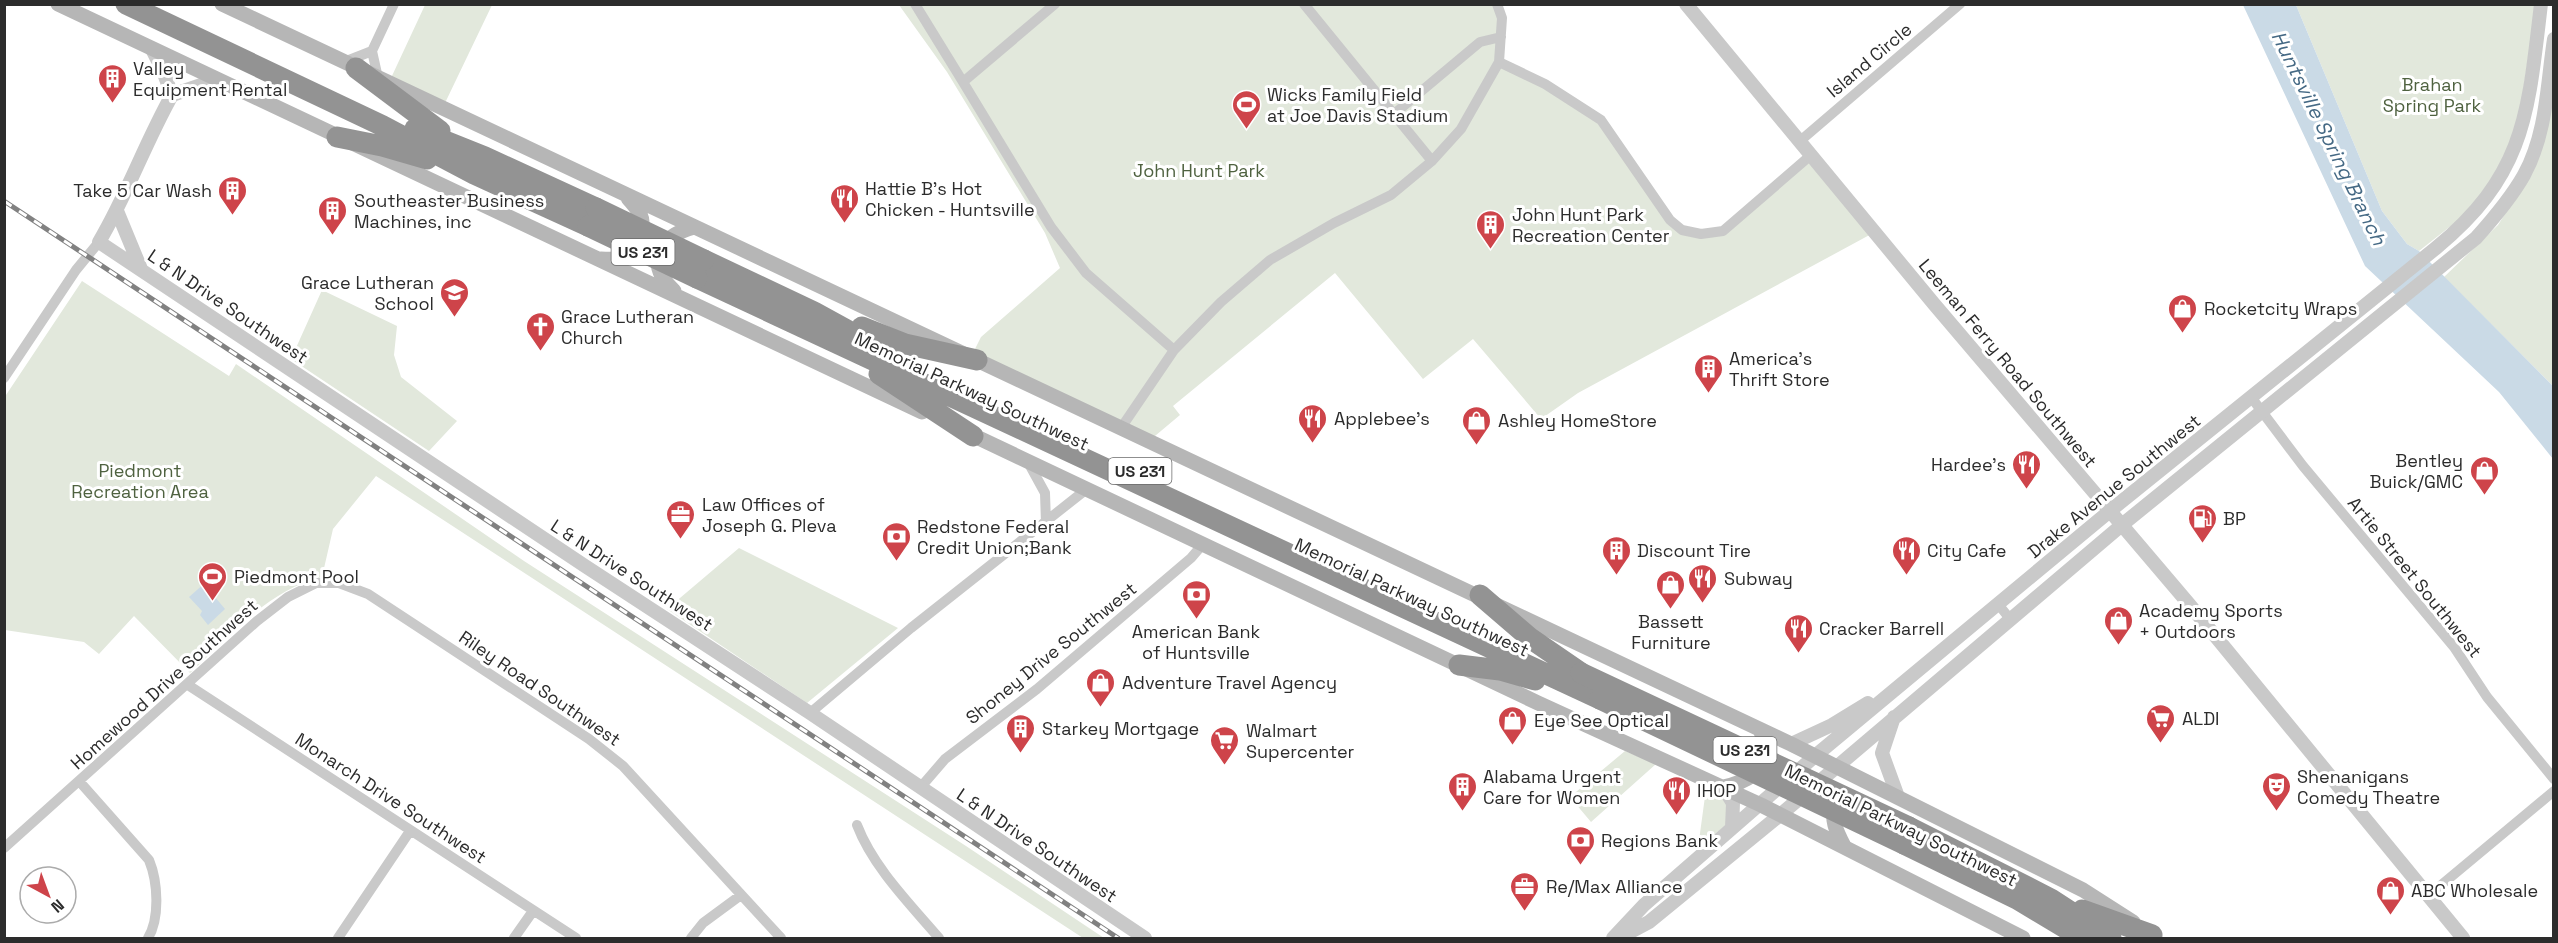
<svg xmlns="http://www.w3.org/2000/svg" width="2558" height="943" font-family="'Space Grotesk',sans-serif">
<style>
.green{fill:#e2e8dc}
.water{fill:#cadae6}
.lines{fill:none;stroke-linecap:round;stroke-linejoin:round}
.minor{stroke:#c9c9c9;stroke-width:10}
.tertiary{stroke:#c9c9c9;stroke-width:14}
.secondary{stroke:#b6b6b6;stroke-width:15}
.motorway{stroke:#939393;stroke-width:21}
.rail-casing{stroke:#818181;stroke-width:5}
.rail{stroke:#fff;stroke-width:3;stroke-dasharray:9;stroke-linecap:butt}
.motorway-bridge{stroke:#939393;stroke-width:21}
.labels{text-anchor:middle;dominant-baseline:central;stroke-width:6;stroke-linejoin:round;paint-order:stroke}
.shield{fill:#fff;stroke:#6b6b6b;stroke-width:1.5}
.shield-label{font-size:16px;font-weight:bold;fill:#2c2c2c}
.street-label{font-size:18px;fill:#2c2c2c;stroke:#fff}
.poi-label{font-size:18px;fill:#2c2c2c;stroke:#fff;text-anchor:start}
.park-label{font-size:18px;fill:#4f6240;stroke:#fff}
.water-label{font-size:20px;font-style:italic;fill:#456984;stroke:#fff}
</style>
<rect width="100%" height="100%" fill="#fff"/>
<!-- green -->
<path class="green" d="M425,5H492L445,103L391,78Z
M899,5H1497L1499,62L1601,120L1682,230L1723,231L1811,155L1875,232L1578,393L1541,419L1473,339L1423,379L1335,273L1173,406L1180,415L1149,441L971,357L981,337L1060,268L1045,233L947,72Z
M2296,5H2536L2519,118L2508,153L2471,210L2419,251L2407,244L2382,211Z
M2553,90V386L2444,277L2498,225L2523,186Z
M82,281L229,376L236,364L524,561L966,846L1104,938H1083L376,476L333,529L322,577C268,590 230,636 190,673L134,616L99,654L84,642L5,630L4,398Z
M322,290L397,326L394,355L401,377L457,421L429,451L291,359Z
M739,548L898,628L807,703L667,609Z
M1625,751L1656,764L1591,822L1570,797Z
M1706,789L1721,795L1730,809L1726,825L1698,848Z"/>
<!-- water -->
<path class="water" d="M2243,5H2296L2382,211L2407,244L2419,251L2553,386V459L2499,392L2365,266Z
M214,575L223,585L215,597L225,609L208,625L200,615L202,611L189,597Z"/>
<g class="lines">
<!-- minor -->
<path class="minor" d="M915,4L963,82
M1055,4L963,82L1051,227L1086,273L1174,350
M1304,4L1432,161
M372,51L394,4
M344,62L372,51L378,78
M1499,62L1545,84L1601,120L1670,220L1682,230L1701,234L1723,231L1811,155
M1394,114L1480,42L1501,37
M1800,141L1960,4
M4,378L76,270L99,242
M2251,397L2303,466L2454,647L2487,697L2554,779
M1121,428L1174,350L1221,302L1270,260L1334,223L1391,195L1432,161L1461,129L1499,62L1502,18L1497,4
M1028,462L1045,493L1046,523
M1998,604L2010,619
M188,685L576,938
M810,713L911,628L1088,488
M79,781L149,860C158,882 160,918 148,938
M920,788L945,759L1037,689L1191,558L1203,544
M857,825C873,867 910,904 939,938
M4,848L257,621L288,597L316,583H339L368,594L589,739L623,766L781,938
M2428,896L2554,791
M338,938L410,831
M514,938L533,911
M691,938L703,923L741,895"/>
<!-- tertiary -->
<path class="tertiary" d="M1686,4L1934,304L2189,604L2463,938
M152,49L163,71L172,95
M216,80L172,95C145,143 127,195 99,242L585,566L810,713L1145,938
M117,211L141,269
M1894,717L1882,753L1898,797
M1791,744L1832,725L1868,703
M1723,787L1733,803L1732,828
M1613,938L1644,905L1815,756L2111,510L2436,248C2526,174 2528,113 2541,4
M1619,938L1649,922L1780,815L2123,524L2476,238C2494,218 2511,198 2524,175C2547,133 2547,84 2554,39"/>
<!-- secondary -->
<path class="secondary" d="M58,4L922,412
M222,4L1791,744L2083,890L2133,922
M601,259C607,259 614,260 620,258C636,252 647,229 640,214C637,208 632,203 628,198
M674,291C645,263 658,237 694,227
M966,432L1538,703L1761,805L2023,938
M1723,787C1744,783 1766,772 1768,748L1760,730
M1837,803C1829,817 1837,833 1844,846"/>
<!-- motorway -->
<path class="motorway" d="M126,4L383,126L474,174L588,226
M356,68L440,131
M415,129L485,157L596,208
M337,137L382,146L427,159
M704,260L814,312L876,346
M697,278L1600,699
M862,327L905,344L977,360
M879,374L973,436
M1480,595L1530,638L1581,673
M1459,665L1500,670L1535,680
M1909,827L2051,899L2111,938
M1904,844L2017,899L2082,938
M2082,910L2152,935"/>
<defs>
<path id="rail" d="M4,201L1118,938"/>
</defs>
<!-- rail casing -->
<use href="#rail" class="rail-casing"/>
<!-- rail -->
<use href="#rail" class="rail"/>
<!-- motorway-bridge -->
<path class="motorway-bridge" d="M596,208L704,260
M588,226L697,278
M1581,673L1909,827
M1600,699L1904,844"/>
</g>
<!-- icons -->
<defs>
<symbol id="building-pin" viewBox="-11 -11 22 30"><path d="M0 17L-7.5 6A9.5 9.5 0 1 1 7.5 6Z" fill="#ce444a" stroke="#fff"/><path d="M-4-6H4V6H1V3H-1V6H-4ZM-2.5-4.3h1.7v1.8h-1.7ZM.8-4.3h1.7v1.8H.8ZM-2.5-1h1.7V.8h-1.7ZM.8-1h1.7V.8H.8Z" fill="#fff"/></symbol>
<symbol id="stadium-pin" viewBox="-11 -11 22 30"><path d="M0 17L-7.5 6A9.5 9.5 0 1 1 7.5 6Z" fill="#ce444a" stroke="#fff"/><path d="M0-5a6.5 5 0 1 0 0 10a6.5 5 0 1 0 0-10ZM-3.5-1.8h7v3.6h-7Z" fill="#fff"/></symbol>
<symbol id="restaurant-pin" viewBox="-11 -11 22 30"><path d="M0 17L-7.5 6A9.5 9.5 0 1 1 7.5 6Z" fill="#ce444a" stroke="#fff"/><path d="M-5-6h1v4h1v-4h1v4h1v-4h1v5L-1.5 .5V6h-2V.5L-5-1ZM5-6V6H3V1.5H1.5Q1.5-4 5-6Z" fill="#fff"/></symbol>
<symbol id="school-pin" viewBox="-11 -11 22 30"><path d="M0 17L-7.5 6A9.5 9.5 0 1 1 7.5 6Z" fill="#ce444a" stroke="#fff"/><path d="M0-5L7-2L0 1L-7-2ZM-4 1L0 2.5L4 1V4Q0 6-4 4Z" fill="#fff"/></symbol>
<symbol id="shop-pin" viewBox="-11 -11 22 30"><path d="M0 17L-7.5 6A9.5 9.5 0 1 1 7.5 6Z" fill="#ce444a" stroke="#fff"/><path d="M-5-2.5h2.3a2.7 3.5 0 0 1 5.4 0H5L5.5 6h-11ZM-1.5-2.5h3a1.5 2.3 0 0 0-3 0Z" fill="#fff"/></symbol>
<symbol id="church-pin" viewBox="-11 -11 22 30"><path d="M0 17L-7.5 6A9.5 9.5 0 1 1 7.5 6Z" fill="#ce444a" stroke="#fff"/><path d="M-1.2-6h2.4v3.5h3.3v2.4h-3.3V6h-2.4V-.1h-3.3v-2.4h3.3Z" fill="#fff"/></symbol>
<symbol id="office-pin" viewBox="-11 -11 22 30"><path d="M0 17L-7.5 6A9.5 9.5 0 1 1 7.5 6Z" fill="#ce444a" stroke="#fff"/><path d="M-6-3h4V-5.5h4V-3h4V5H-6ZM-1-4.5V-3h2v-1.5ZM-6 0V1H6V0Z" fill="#fff"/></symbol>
<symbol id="fuel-pin" viewBox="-11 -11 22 30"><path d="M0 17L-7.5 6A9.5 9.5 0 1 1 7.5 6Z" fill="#ce444a" stroke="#fff"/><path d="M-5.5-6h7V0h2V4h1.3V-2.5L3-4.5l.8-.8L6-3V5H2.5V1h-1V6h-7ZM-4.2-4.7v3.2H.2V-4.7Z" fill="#fff"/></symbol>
<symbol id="bank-pin" viewBox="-11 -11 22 30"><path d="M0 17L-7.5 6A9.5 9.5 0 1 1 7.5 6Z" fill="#ce444a" stroke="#fff"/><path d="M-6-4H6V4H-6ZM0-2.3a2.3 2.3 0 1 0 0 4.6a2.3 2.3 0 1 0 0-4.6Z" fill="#fff"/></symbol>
<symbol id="supermarket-pin" viewBox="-11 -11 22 30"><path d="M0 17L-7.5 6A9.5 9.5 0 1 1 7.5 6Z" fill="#ce444a" stroke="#fff"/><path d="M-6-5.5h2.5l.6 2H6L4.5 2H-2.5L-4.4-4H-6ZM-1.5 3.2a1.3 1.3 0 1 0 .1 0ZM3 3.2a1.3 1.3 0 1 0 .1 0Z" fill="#fff"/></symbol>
<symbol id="theatre-pin" viewBox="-11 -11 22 30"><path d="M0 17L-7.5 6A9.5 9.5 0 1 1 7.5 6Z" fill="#ce444a" stroke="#fff"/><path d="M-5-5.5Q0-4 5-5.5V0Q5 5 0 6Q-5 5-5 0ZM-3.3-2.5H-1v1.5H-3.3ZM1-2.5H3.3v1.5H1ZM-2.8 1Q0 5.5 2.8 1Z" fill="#fff"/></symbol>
</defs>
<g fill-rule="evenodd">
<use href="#building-pin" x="96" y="62" width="33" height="45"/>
<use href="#stadium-pin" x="1230" y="88" width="33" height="45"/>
<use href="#building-pin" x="216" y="174" width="33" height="45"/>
<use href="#restaurant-pin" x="828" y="182" width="33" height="45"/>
<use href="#building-pin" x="316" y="194" width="33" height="45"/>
<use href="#building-pin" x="1474" y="208" width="33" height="45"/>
<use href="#school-pin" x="438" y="276" width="33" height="45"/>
<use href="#shop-pin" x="2166" y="292" width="33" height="45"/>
<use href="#church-pin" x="524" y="310" width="33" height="45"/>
<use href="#building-pin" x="1692" y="352" width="33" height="45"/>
<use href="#restaurant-pin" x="1296" y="402" width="33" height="45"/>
<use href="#shop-pin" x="1460" y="404" width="33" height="45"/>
<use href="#restaurant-pin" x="2010" y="448" width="33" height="45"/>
<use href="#shop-pin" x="2468" y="454" width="33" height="45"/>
<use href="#office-pin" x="664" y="498" width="33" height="45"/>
<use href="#fuel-pin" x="2186" y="502" width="33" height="45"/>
<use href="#bank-pin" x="880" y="520" width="33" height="45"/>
<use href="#building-pin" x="1600" y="534" width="33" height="45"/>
<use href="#restaurant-pin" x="1890" y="534" width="33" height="45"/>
<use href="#stadium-pin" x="196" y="560" width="33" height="45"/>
<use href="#restaurant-pin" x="1686" y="562" width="33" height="45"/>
<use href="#shop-pin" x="1654" y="568" width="33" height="45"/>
<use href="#bank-pin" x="1180" y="578" width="33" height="45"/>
<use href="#shop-pin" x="2102" y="604" width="33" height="45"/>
<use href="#restaurant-pin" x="1782" y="612" width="33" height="45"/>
<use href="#shop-pin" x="1084" y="666" width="33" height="45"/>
<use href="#supermarket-pin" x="2144" y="702" width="33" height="45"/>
<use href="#shop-pin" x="1496" y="704" width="33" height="45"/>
<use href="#building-pin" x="1004" y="712" width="33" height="45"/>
<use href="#supermarket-pin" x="1208" y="724" width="33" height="45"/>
<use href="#building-pin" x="1446" y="770" width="33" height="45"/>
<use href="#theatre-pin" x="2260" y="770" width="33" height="45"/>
<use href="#restaurant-pin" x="1660" y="774" width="33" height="45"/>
<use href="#bank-pin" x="1564" y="824" width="33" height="45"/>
<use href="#office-pin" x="1508" y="870" width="33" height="45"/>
<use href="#shop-pin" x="2374" y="874" width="33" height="45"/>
</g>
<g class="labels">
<!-- shield labels -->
<g class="shield">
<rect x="611.5" y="239" width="63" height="26" rx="4.5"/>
<rect x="1108.5" y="458" width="63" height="26" rx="4.5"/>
<rect x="1713.5" y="737" width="63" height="26" rx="4.5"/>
</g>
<g class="shield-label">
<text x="643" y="252">US 231</text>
<text x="1140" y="471">US 231</text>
<text x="1745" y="750">US 231</text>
</g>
<!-- street labels -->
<g class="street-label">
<text transform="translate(1869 60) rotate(-40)">Island Circle</text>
<text transform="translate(228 306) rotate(34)">L &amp; N Drive Southwest</text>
<text transform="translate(2008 363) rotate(50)">Leeman Ferry Road Southwest</text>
<text transform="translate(972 391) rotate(25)">Memorial Parkway Southwest</text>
<text transform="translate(2114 486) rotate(-39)">Drake Avenue Southwest</text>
<text transform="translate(632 575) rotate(33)">L &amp; N Drive Southwest</text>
<text transform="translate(2415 577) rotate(51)">Artie Street Southwest</text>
<text transform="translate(1412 597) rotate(25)">Memorial Parkway Southwest</text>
<text transform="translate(1051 653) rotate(-39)">Shoney Drive Southwest</text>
<text transform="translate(164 684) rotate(-42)">Homewood Drive Southwest</text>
<text transform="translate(540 688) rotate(34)">Riley Road Southwest</text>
<text transform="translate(391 798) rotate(33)">Monarch Drive Southwest</text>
<text transform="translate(1901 825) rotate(26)">Memorial Parkway Southwest</text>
<text transform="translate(1037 845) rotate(34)">L &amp; N Drive Southwest</text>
</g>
<!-- poi labels -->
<g class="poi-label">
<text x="133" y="68">Valley<tspan x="133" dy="21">Equipment Rental</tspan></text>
<text x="1267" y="94">Wicks Family Field<tspan x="1267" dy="21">at Joe Davis Stadium</tspan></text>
<text x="865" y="188">Hattie B's Hot<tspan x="865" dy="21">Chicken - Huntsville</tspan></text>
<text x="212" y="190" text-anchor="end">Take 5 Car Wash</text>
<text x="354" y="200">Southeaster Business<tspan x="354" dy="21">Machines, inc</tspan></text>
<text x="1512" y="214">John Hunt Park<tspan x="1512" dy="21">Recreation Center</tspan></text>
<text x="434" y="282" text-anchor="end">Grace Lutheran<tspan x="434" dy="21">School</tspan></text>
<text x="2204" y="308">Rocketcity Wraps</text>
<text x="561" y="316">Grace Lutheran<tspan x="561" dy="21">Church</tspan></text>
<text x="1729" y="358">America's<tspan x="1729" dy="21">Thrift Store</tspan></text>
<text x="1334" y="418">Applebee's</text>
<text x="1498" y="420">Ashley HomeStore</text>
<text x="2463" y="460" text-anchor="end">Bentley<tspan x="2463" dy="21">Buick/GMC</tspan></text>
<text x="2006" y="464" text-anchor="end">Hardee's</text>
<text x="702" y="504">Law Offices of<tspan x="702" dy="21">Joseph G. Pleva</tspan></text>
<text x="2223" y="518">BP</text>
<text x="917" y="526">Redstone Federal<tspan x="917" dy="21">Credit Union;Bank</tspan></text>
<text x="1637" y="550">Discount Tire</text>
<text x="1927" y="550">City Cafe</text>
<text x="234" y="576">Piedmont Pool</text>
<text x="1724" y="578">Subway</text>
<text x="2139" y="610">Academy Sports<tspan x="2139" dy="21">+ Outdoors</tspan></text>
<text x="1671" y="621" text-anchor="middle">Bassett<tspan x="1671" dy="21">Furniture</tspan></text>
<text x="1819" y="628">Cracker Barrell</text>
<text x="1196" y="631" text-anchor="middle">American Bank<tspan x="1196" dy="21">of Huntsville</tspan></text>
<text x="1122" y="682">Adventure Travel Agency</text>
<text x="2182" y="718">ALDI</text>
<text x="1534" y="720">Eye See Optical</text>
<text x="1042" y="728">Starkey Mortgage</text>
<text x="1246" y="730">Walmart<tspan x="1246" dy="21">Supercenter</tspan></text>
<text x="1483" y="776">Alabama Urgent<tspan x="1483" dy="21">Care for Women</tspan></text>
<text x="2297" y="776">Shenanigans<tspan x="2297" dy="21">Comedy Theatre</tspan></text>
<text x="1697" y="790">IHOP</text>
<text x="1601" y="840">Regions Bank</text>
<text x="1546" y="886">Re/Max Alliance</text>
<text x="2411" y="890">ABC Wholesale</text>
</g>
<!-- park labels -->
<g class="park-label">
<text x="2432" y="84">Brahan<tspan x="2432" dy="21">Spring Park</tspan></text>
<text x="1199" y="170">John Hunt Park</text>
<text x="140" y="470">Piedmont<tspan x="140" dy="21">Recreation Area</tspan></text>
</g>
<!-- water labels -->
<g class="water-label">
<text transform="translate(2329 138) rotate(64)">Huntsville Spring Branch</text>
</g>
</g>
<!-- border -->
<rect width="2558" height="943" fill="none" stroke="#2c2c2c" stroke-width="12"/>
<!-- north arrow -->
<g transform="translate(48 895) rotate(139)"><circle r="28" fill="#ffffff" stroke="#ababab" stroke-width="1.5"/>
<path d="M0-4.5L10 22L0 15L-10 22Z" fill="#ce444a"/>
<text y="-9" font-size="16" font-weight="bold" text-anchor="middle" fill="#2c2c2c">N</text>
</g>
</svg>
